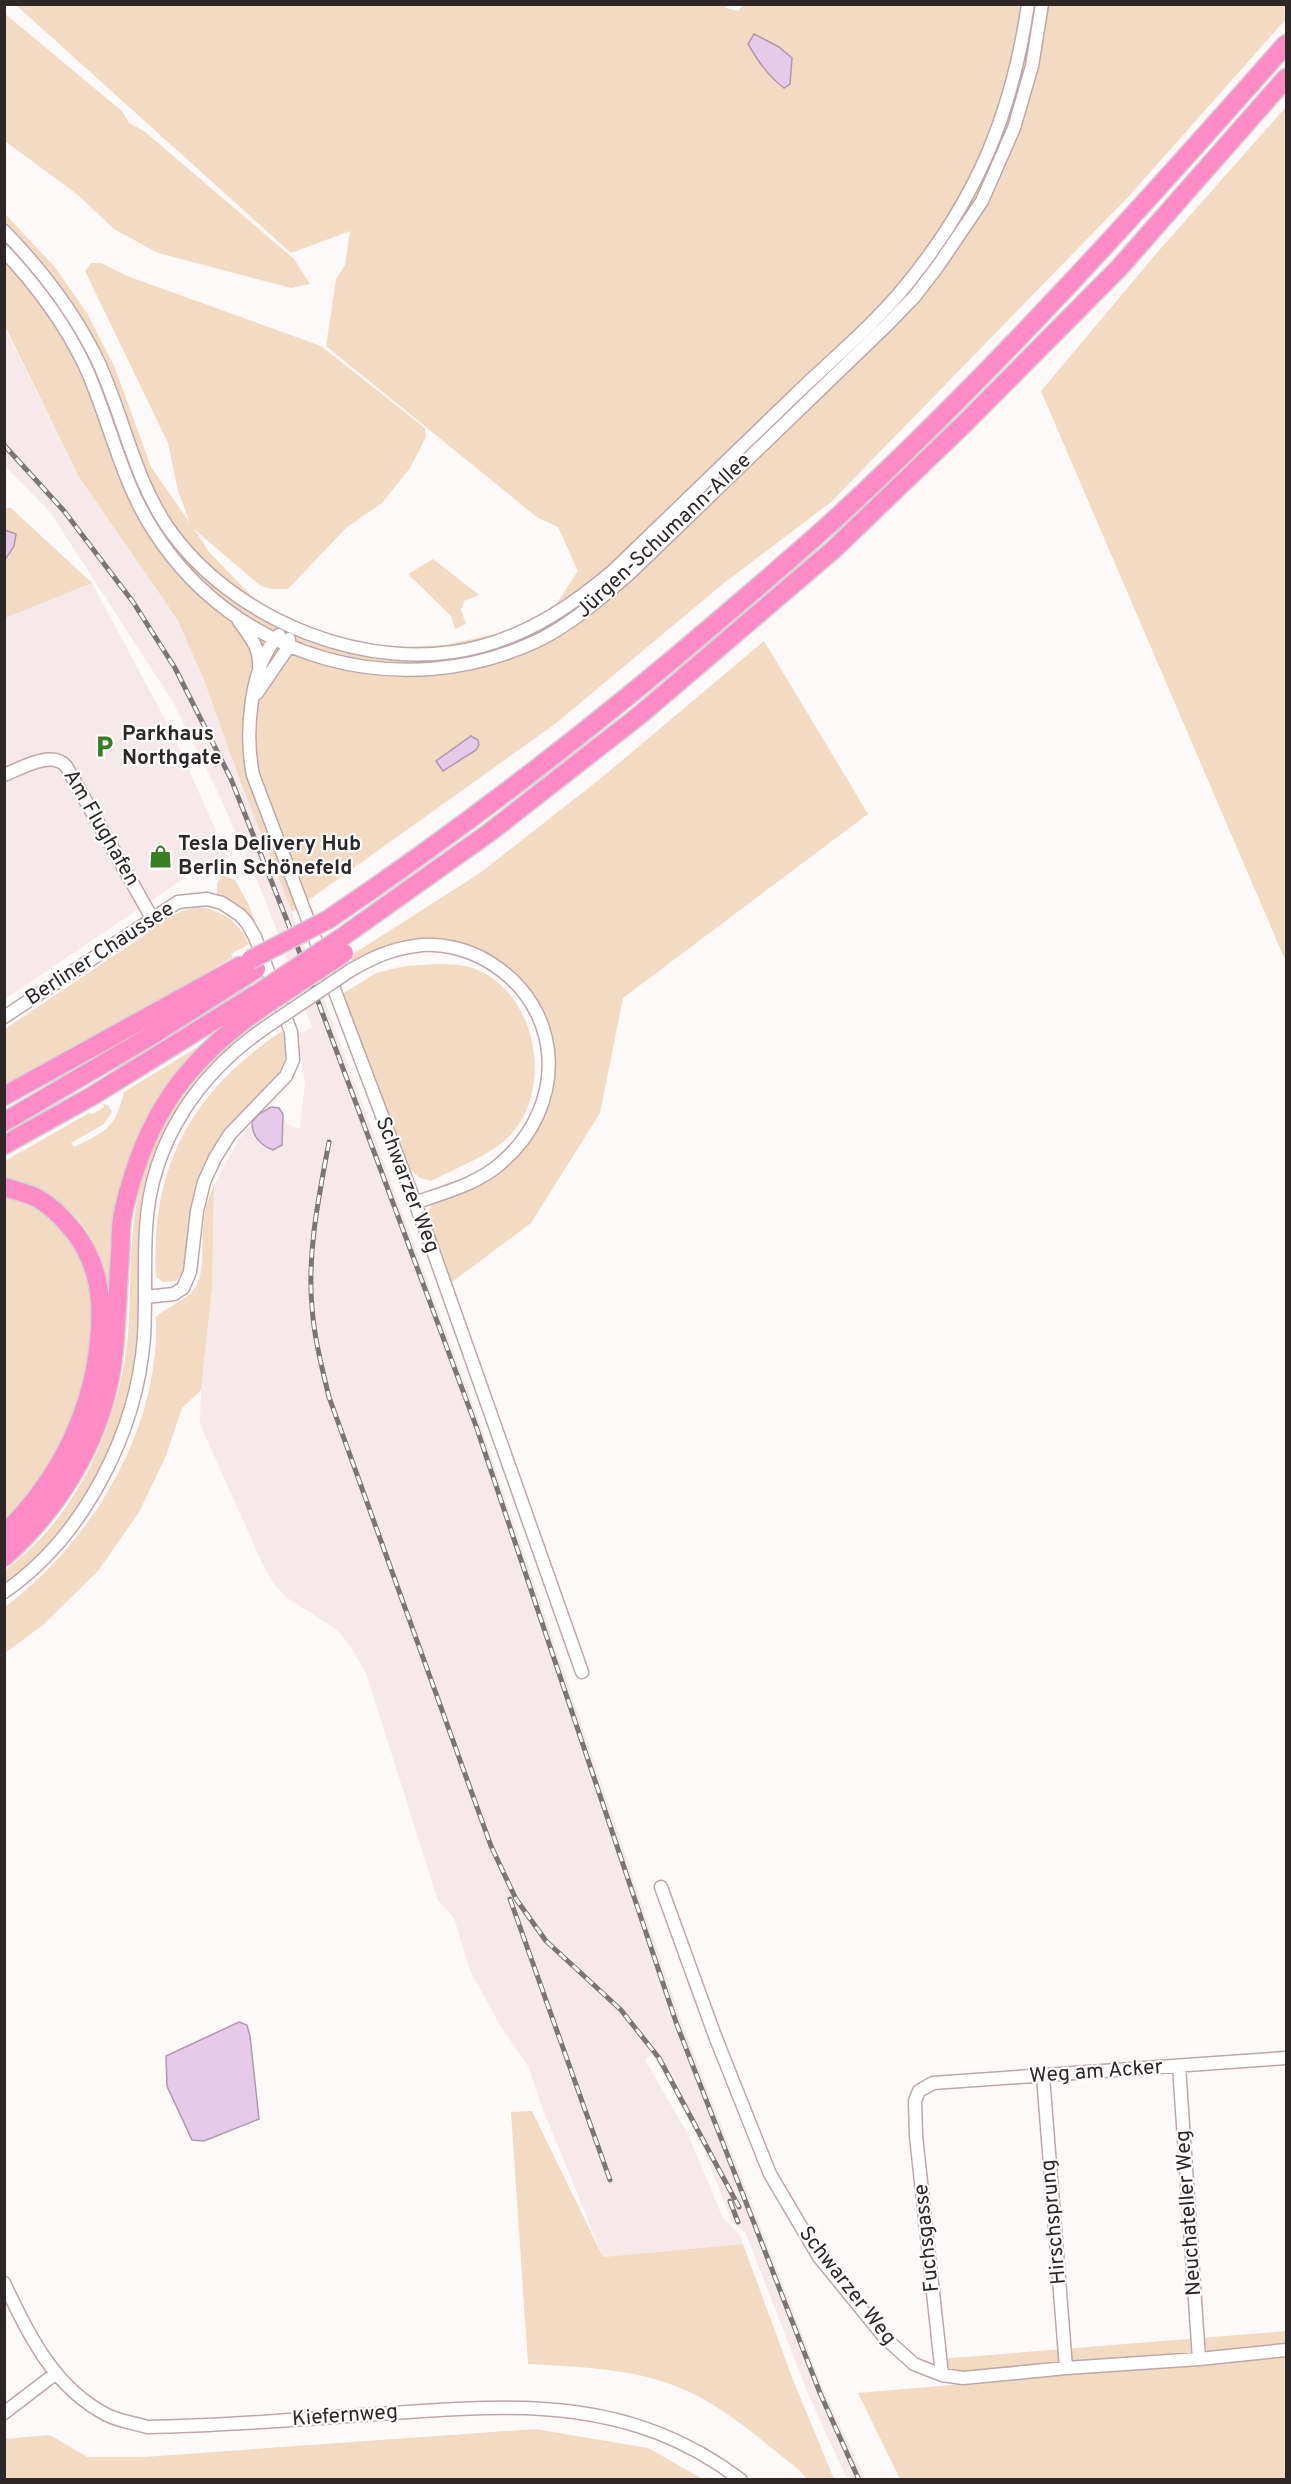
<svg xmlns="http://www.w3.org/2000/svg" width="1291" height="2484" font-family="Overpass,sans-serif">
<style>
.built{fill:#f7e9ea}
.green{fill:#f3dac3}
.water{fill:#e7c9e9;stroke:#b098af;stroke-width:1.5}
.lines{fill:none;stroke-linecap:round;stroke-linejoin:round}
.minor-casing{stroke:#bea7a8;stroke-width:15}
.highway-casing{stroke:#d5d4d4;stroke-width:21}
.minor{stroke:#fff;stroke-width:12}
.highway{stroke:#ff8bc6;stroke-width:18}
.rail-casing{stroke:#7c7575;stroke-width:5}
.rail{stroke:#fff;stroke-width:3;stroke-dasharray:9;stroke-linecap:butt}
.minor-bridge-casing{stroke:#bea7a8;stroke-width:15;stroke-linecap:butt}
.highway-bridge-casing{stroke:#d5d4d4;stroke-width:21;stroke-linecap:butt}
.minor-bridge{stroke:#fff;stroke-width:12}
.highway-bridge{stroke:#ff8bc6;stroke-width:18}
.labels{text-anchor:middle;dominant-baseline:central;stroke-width:4.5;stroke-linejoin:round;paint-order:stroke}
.street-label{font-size:21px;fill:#2f2727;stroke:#fff}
.poi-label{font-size:21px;font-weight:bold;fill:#2f2727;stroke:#fff;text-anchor:start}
</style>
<rect width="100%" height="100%" fill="#fef9f9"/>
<!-- built -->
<path class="built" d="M4,326L79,477L177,619L204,680L239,778L292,912L483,1431L682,2023L824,2391L865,2479H847L809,2396L745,2232L732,2222L704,2150L670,2084L651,2054L645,2060L688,2134L723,2218L740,2235L743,2244L603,2257L540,2102L529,2068L498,2022L470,1970L454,1918L438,1901L366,1673L351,1647L336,1629L287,1598L274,1584L262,1563L200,1424L201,1390L212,1289L214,1185L239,1139L264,1110L274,1106L279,1108L287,1124L300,1129L305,1083L297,1036L312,1027L266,902L220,797L173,702L50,512L5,466Z
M92,583L175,738L228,858L218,865L201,867L5,999V618Z"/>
<!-- green -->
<path class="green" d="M723,4L726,8L738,11L744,4L1286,5V19L1129,196L831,502L724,583L555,724L292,912L239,778L204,680L177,619L79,477L5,326L4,213L54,266L87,313L115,368L151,467L190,523L178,491L168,443L85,271L91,263H101L127,276L321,346L425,428L426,437L410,468L382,503L346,528L288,589H272L261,586L194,529L209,552L262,607L306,628L352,641L399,647L445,645L513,630L553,609L578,571L558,527L538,518L326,346L336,279L345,265L350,231L291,253L16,5Z
M4,13L122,111L129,123L144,131L294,259L310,284L291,288L158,253L114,229L78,195L5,141Z
M1286,107V962L1041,391L1155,255Z
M5,508H11L92,583L5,618V560L8,558L16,534L5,530Z
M433,559L479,595L464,601L461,610L466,624L455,629L451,616L408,574Z
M764,641L868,814L623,998L600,1113L531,1223L448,1285C442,1269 421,1227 428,1212C438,1190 468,1191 486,1180C508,1167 525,1150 538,1129C571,1079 553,1006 509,968C494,954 473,953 453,950C438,948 419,941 404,942C386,943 368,954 353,962L350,956L480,873L600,779Z
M222,875L235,880L249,905L260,935C247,912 242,905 217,895V883Z
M199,907C223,911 239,922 249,944L231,954L233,957L165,997L5,1085V1029L149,932V929C165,918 179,910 199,907Z
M435,964C453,964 468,964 484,973C537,1002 551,1085 514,1131C497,1153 456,1168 431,1181L420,1178L404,1164L342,994L376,973L405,966Z
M253,1025L255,1028C190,1073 144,1145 139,1225C137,1265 143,1305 137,1344C125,1441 80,1522 5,1585V1570C81,1515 124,1413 129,1321C131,1273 129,1224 143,1177C162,1113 203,1065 253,1025Z
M282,1031C301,1074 248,1099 229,1129C212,1156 196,1187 190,1218C186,1236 188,1255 182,1273L176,1281L163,1282L156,1277C150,1167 191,1092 282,1031Z
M201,1045L174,1079L155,1108L109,1300C105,1264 93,1225 60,1204C44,1193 22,1187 5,1180V1161L89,1113L93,1114L104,1107L103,1104L108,1105L112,1112L104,1124L71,1143L74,1147C106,1131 115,1129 124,1092Z
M214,1185L212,1289L201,1390L182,1408L165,1458L139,1512L98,1571L43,1625L5,1653V1607C92,1541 160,1430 156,1317C166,1307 181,1303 191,1293C206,1277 201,1251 203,1230C204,1214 207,1199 214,1185Z
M5,1193L37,1205L70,1232L95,1290L86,1388L55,1462L5,1526Z
M532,2111L603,2257L743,2244L793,2380L834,2479H807L799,2470C761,2440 723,2405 678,2387C631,2368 577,2367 528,2364L511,2112Z
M1286,2331V2344L965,2375L947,2369L940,2359Z
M1286,2356V2479H900L858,2393Z
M535,2429L648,2448L703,2479H5V2439L50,2435L87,2457H144Z"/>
<!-- water -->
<path class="water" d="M754,34L779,47L792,58L790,84L784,88C768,76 758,61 748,44Z
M5,530L16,534L14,546L5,560Z
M471,736L478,740L479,745L476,750L443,771L436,761Z
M271,1107L279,1108L283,1114L282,1145L273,1150C260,1145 252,1137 252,1122L259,1114Z
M239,2022L247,2025L250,2036L259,2119L204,2141L192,2140L167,2086L166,2056Z"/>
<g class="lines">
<defs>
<path id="minor" d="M4,231C41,269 74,312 97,359C123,414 133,475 167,526C231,620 370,677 482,646C533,632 574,604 614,570C674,512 734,454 794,396C830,361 876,323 907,284C977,198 1012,114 1028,4
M4,251C36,285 65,324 85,366C110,421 121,482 155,533C238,661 402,705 539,640C573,623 602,597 630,573L887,325L915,296L938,266L982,201L1014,128L1032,66L1042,4
M239,621C249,636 261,648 259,667
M279,635C249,666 245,735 253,775L431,1245L582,1672
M257,693L289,646V639
M4,775C22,768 51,750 66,766L152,918
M351,970C372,958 391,949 415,946C440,942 468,949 489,962C566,1009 567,1107 501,1163C478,1184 443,1193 414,1203
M4,1017L178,902L207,899L222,903L240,915L247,923L255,937L291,1032L293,1060L286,1076L230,1134L215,1158L204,1182L197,1211L190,1272L183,1288L174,1294L145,1297
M4,1592C84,1537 137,1432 144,1337C146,1301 144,1264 146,1228C151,1139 201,1069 275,1021
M661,1887L715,2036L770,2174L819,2257L885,2338L914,2364L942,2375L963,2378L1066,2368L1199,2359L1286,2350
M1179,2066L1199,2359
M1043,2076L1066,2368
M4,2283C29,2335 53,2387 107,2415C119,2421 134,2423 147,2427C229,2426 311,2418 393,2413C521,2404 632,2397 741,2480
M942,2375L916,2136L915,2101L919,2091L933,2083L1286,2058
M4,2413L55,2374"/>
<path id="highway" d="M329,919C465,827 593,728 718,621C761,584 804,548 846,509C1002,363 1145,204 1286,44
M338,940L490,832L641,714L833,550L963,425L1119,268L1286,78
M4,1096L240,966
M4,1122L154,1034L256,969
M4,1145L92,1096L263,990
M4,1187C14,1190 26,1193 35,1197C51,1205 64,1219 75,1233C97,1262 102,1293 100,1328C96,1407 60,1480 4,1534
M4,1557C64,1504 107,1429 114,1349C117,1317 118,1285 120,1254C121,1240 120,1226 123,1213C145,1115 186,1059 268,1003"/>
</defs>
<!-- minor casing -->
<use href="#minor" class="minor-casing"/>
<!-- highway casing -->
<use href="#highway" class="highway-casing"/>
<!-- minor -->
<use href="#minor" class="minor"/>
<!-- highway -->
<use href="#highway" class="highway"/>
<defs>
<path id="rail" d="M4,445L64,511L133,602L175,668L231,779L303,961L476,1426L677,2025L820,2393L859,2480
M329,1142C319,1196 307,1252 312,1307C314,1337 322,1368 329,1397L491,1846L516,1899L546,1941L621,2010L659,2058L739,2207
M510,1899L610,2180
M730,2201L738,2222"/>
</defs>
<!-- rail casing -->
<use href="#rail" class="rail-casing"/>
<!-- rail -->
<use href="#rail" class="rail"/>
<defs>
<path id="minor-bridge" d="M275,1021L351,970"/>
<path id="highway-bridge" d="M250,960L329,919
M263,990L338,940
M268,1003L344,953"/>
</defs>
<!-- minor-bridge casing -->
<use href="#minor-bridge" class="minor-bridge-casing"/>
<!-- highway-bridge casing -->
<use href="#highway-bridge" class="highway-bridge-casing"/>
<!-- minor-bridge -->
<use href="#minor-bridge" class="minor-bridge"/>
<!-- highway-bridge -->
<use href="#highway-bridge" class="highway-bridge"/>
</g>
<!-- icons -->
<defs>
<symbol id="parking-bare" viewBox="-9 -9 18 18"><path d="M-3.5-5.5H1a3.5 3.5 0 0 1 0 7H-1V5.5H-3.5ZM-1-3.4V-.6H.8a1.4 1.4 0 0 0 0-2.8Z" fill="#387e22" stroke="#fff" stroke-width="2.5" paint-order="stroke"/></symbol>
<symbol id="shop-bare" viewBox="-9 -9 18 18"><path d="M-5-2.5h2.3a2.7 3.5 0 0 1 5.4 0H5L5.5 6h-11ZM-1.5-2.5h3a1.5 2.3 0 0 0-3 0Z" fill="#387e22" stroke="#fff" stroke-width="2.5" paint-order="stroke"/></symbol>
</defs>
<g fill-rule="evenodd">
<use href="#parking-bare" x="88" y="730" width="33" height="33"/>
<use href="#shop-bare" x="144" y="840" width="33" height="33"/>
</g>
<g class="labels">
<!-- street labels -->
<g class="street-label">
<text transform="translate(664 536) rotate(-43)">Jürgen-Schumann-Allee</text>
<text transform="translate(101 828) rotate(60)">Am Flughafen</text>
<text transform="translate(100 954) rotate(-33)">Berliner Chaussee</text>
<text transform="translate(407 1185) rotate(69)">Schwarzer Weg</text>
<text transform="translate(1096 2072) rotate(-4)">Weg am Acker</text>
<text transform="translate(1189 2213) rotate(-94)">Neuchateller Weg</text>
<text transform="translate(1054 2222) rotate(-95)">Hirschsprung</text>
<text transform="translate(927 2238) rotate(-96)">Fuchsgasse</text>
<text transform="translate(847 2286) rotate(52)">Schwarzer Weg</text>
<text transform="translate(345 2416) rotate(-4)">Kiefernweg</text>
</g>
<!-- poi labels -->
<g class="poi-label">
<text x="122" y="734">Parkhaus<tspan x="122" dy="24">Northgate</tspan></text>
<text x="178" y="844">Tesla Delivery Hub<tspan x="178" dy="24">Berlin Schönefeld</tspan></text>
</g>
</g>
<!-- border -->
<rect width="1291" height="2484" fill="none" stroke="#2f2727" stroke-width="12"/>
</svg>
